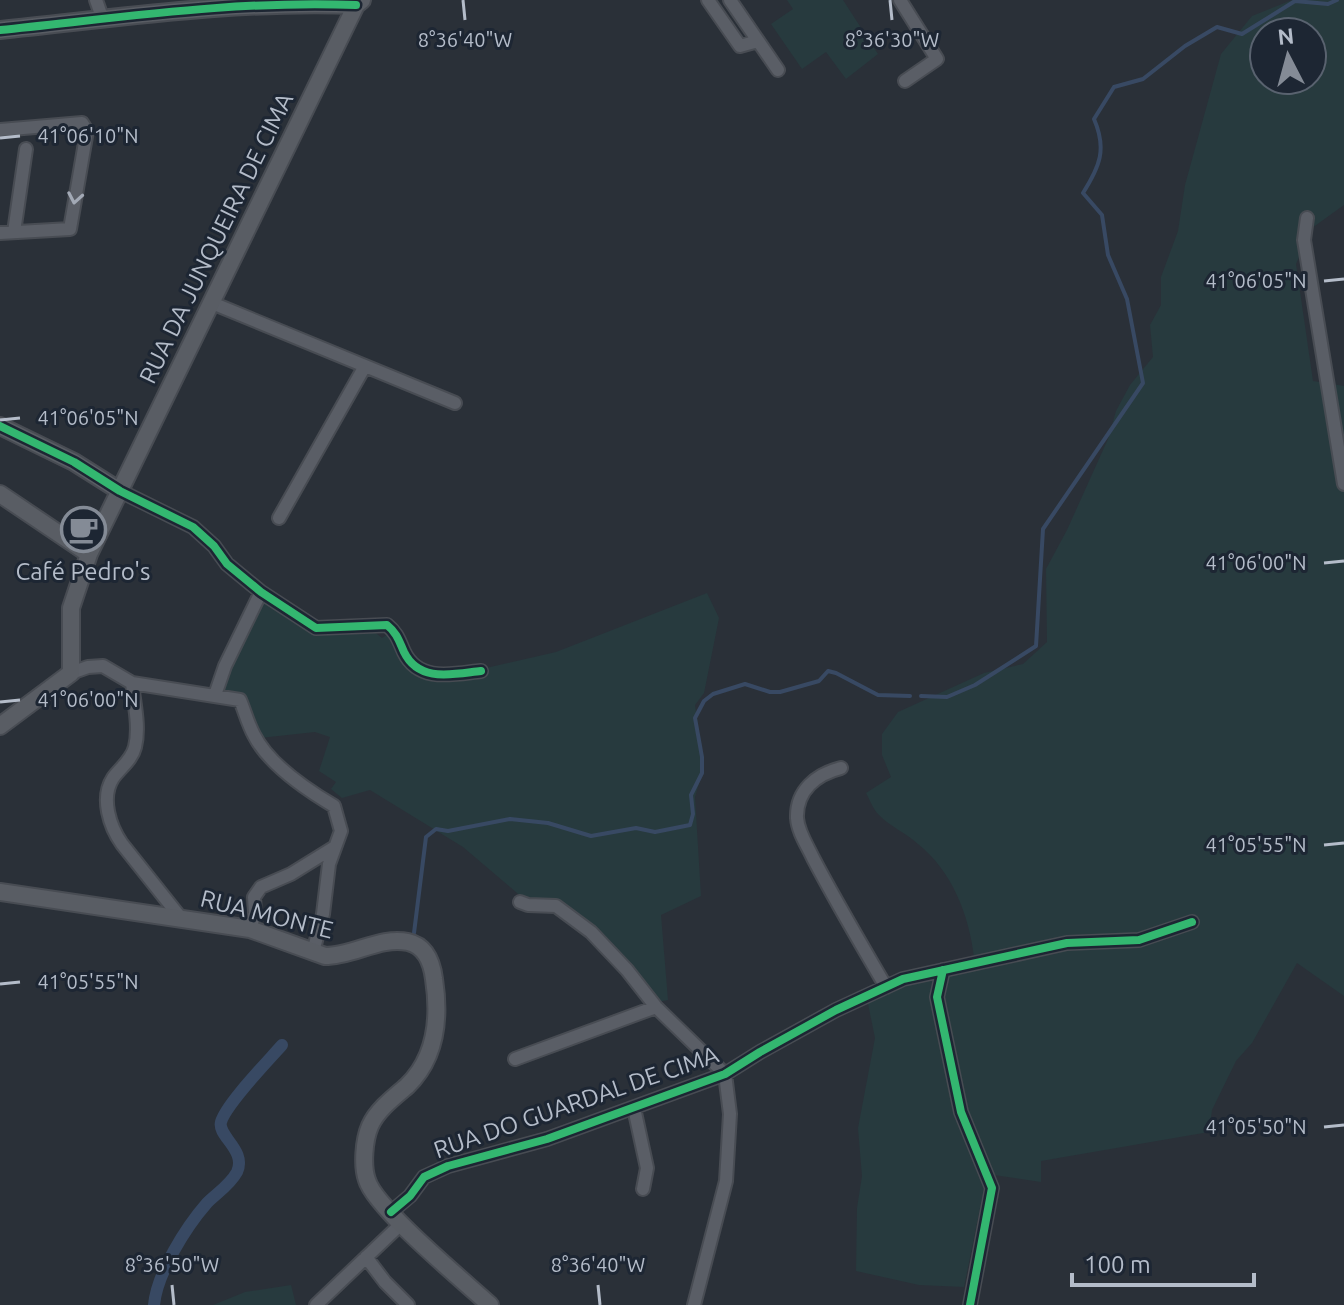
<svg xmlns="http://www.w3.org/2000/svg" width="1344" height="1305" font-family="Ubuntu,sans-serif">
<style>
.green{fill:#273a3e;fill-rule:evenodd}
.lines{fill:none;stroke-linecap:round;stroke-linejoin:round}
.stream{stroke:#384963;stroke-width:4}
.canal{stroke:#384963;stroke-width:12}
.street-casing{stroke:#484c53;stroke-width:16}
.secondary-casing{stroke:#484c53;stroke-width:20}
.street{stroke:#5a5e66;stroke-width:12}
.secondary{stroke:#595d64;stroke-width:16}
.cycleway-casing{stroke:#1d2633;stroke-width:13}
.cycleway{stroke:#33b770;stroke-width:8}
.oneway{stroke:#a2a9b5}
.ticks{fill:none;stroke:#b4bcc9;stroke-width:3}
.labels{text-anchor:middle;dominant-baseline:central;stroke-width:6;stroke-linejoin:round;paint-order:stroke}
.street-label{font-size:24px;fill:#b4bcc9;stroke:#1d2633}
.poi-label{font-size:24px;fill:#b4bcc9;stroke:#1d2633}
.ticks-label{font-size:20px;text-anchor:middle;fill:#b4bcc9;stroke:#1d2633;stroke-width:6;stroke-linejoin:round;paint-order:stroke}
</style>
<rect width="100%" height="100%" fill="#2a3038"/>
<!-- green -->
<path class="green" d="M787,0H843L878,54L846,79L826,52L802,69L771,24L793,9Z
M1292,0H1344V205L1312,228L1296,264L1313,381L1344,386V996L1297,963L1252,1043L1236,1061L1212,1110L1209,1132L1041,1161V1182L987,1174L964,1287L919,1285L856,1271L857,1208L862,1176L858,1128L875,1038L867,999L974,957C969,915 952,871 918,844C906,833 889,826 878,814C873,809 870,800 866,793L891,777L882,755V734L898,712L984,673L1023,664L1047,642L1046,569L1067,530L1108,439L1116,411L1130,385L1153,357L1150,325L1161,305V277L1178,231L1185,185L1221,54L1252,16ZM1264,32H1312V80H1264Z
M707,593L719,618L704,693L695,705L704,767L695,797L701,896L661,915L668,1000L658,1002L580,917L524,899L463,847L370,790L342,798L331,789L336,782L319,771L330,737L315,732L260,738L246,698L222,693L228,668L264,597L314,632L372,630L382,638L388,634L397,655L414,675L442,678L556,652Z
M291,1285L296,1305H213L245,1292Z"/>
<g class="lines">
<!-- stream -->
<path class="stream" d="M921,696L947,697L975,685L1036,646L1043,529L1143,383L1127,299L1108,255L1102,215L1083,193C1100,166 1107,149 1094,119L1114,87L1143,79L1185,46L1217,27L1242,34L1295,1L1328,4L1337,0
M414,933L426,837L436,829L448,831L510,819L548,823L591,836L636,828L655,832L690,825L693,814L691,795L702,773V757L695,718L704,701L713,694L745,684L770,692H780L819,681L828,671L836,673L878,695L910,696"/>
<!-- canal -->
<path class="canal" d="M154,1305C157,1273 186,1227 207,1203C217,1193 230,1185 237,1172C247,1150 217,1136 221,1122C226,1104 268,1061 282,1045"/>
<defs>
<path id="street" d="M96,0L103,20
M708,0L740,46L758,41
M730,0L778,70
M900,0L937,59L905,81
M0,130L82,123L87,131L70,229L0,233
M1307,218L1304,240L1344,484
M14,232L26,149
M212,303L455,403
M120,491L193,527L214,546L227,564L261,592L316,628L387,625C397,633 399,641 404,652C419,683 453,674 481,671
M279,518L365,366
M71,673L88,667L103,666L132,683L240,700C245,712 248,724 254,735C269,765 307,790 334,806L341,831L329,864L323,914L313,952
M132,683C134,703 140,727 135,747C132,760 120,768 113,778C100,798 110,827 122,844L180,917
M215,695L225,666L261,592
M841,768C817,774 796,790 797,818C798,832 807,845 813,858C836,902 861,944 886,987
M520,902L528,905L556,906L591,932L627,970L656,1007L725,1074L730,1114L726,1181L694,1305
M250,929L255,913L254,897L261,887L291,874L333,848
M943,970L937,997L961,1112L992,1188L970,1305
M515,1059L656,1007
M634,1108L647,1168L643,1189
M391,1212L410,1196L424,1177L448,1166L547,1139L725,1074L760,1052L836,1010L903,979L1067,943L1139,940L1192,922
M366,1257L385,1282L408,1305
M316,1305L401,1224"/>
<path id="secondary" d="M0,30C118,18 237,0 356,5
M0,426L74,462L120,491
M0,494L89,554
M0,726L71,673V608L89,554L356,5L362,0
M0,892L250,929L325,956C353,956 381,936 408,942C426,946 432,963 434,979C440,1018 436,1058 407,1086C394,1097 377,1110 370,1126C364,1140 362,1166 367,1180C375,1208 465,1282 490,1305"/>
</defs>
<!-- street casing -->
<use href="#street" class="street-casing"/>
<!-- secondary casing -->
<use href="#secondary" class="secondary-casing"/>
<!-- street -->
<use href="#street" class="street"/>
<!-- secondary -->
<use href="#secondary" class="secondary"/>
<defs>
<path id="cycleway" d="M0,30C118,18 237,0 356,5
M0,426L74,462L120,491L193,527L214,546L227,564L261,592L316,628L387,625C397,633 399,641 404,652C419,683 453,674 481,671
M943,970L937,997L961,1112L992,1188L970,1305
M391,1212L410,1196L424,1177L448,1166L547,1139L725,1074L760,1052L836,1010L903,979L1067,943L1139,940L1192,922"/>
</defs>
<!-- cycleway casing -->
<use href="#cycleway" class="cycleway-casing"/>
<!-- cycleway -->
<use href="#cycleway" class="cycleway"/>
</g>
<!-- one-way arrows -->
<defs><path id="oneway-chevron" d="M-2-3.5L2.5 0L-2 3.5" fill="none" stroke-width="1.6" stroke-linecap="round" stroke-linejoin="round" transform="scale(2)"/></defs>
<use class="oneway" href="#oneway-chevron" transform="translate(75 198) rotate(100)"/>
<!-- ticks -->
<path class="ticks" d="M463,0L465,20M890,0L892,20M0,138L20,136M1324,281L1344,279M0,420L20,418M1324,563L1344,561M0,702L20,700M1324,845L1344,843M0,984L20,982M1324,1127L1344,1125M172,1285L174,1305M598,1285L600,1305"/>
<!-- icons -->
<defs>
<symbol id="cafe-ring" viewBox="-11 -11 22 22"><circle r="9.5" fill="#1d2633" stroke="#848b96" stroke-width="1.5"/><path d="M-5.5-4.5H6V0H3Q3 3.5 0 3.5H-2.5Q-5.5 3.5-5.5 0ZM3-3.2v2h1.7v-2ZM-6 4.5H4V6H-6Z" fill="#848b96"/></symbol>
</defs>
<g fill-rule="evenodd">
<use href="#cafe-ring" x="58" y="504" width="51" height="51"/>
</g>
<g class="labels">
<!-- street labels -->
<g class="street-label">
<text transform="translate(216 238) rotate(-64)">RUA DA JUNQUEIRA DE CIMA</text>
<text transform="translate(267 914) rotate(14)">RUA MONTE</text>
<text transform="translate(576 1102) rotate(-19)">RUA DO GUARDAL DE CIMA</text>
</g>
<!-- poi labels -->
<g class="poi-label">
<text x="83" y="571">Café Pedro's</text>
</g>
</g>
<g class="ticks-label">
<text x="465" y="47">8°36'40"W</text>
<text x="892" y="47">8°36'30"W</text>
<text x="88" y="143">41°06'10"N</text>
<text x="1256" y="288">41°06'05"N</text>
<text x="88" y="425">41°06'05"N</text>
<text x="1256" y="570">41°06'00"N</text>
<text x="88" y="707">41°06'00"N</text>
<text x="1256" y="852">41°05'55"N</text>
<text x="88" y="989">41°05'55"N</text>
<text x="1256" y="1134">41°05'50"N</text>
<text x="172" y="1272">8°36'50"W</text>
<text x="598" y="1272">8°36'40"W</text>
</g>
<!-- north arrow -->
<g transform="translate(1288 56) rotate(354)"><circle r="38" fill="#1d2633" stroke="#59626f" stroke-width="2"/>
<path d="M0-6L14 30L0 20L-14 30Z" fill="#848b96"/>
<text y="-12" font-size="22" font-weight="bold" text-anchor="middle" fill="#b4bcc9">N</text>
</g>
<!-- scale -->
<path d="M1072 1273v12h182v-12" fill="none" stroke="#b4bcc9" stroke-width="4"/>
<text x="1084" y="1273" font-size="24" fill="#b4bcc9" stroke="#1d2633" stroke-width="6" paint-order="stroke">100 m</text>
</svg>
